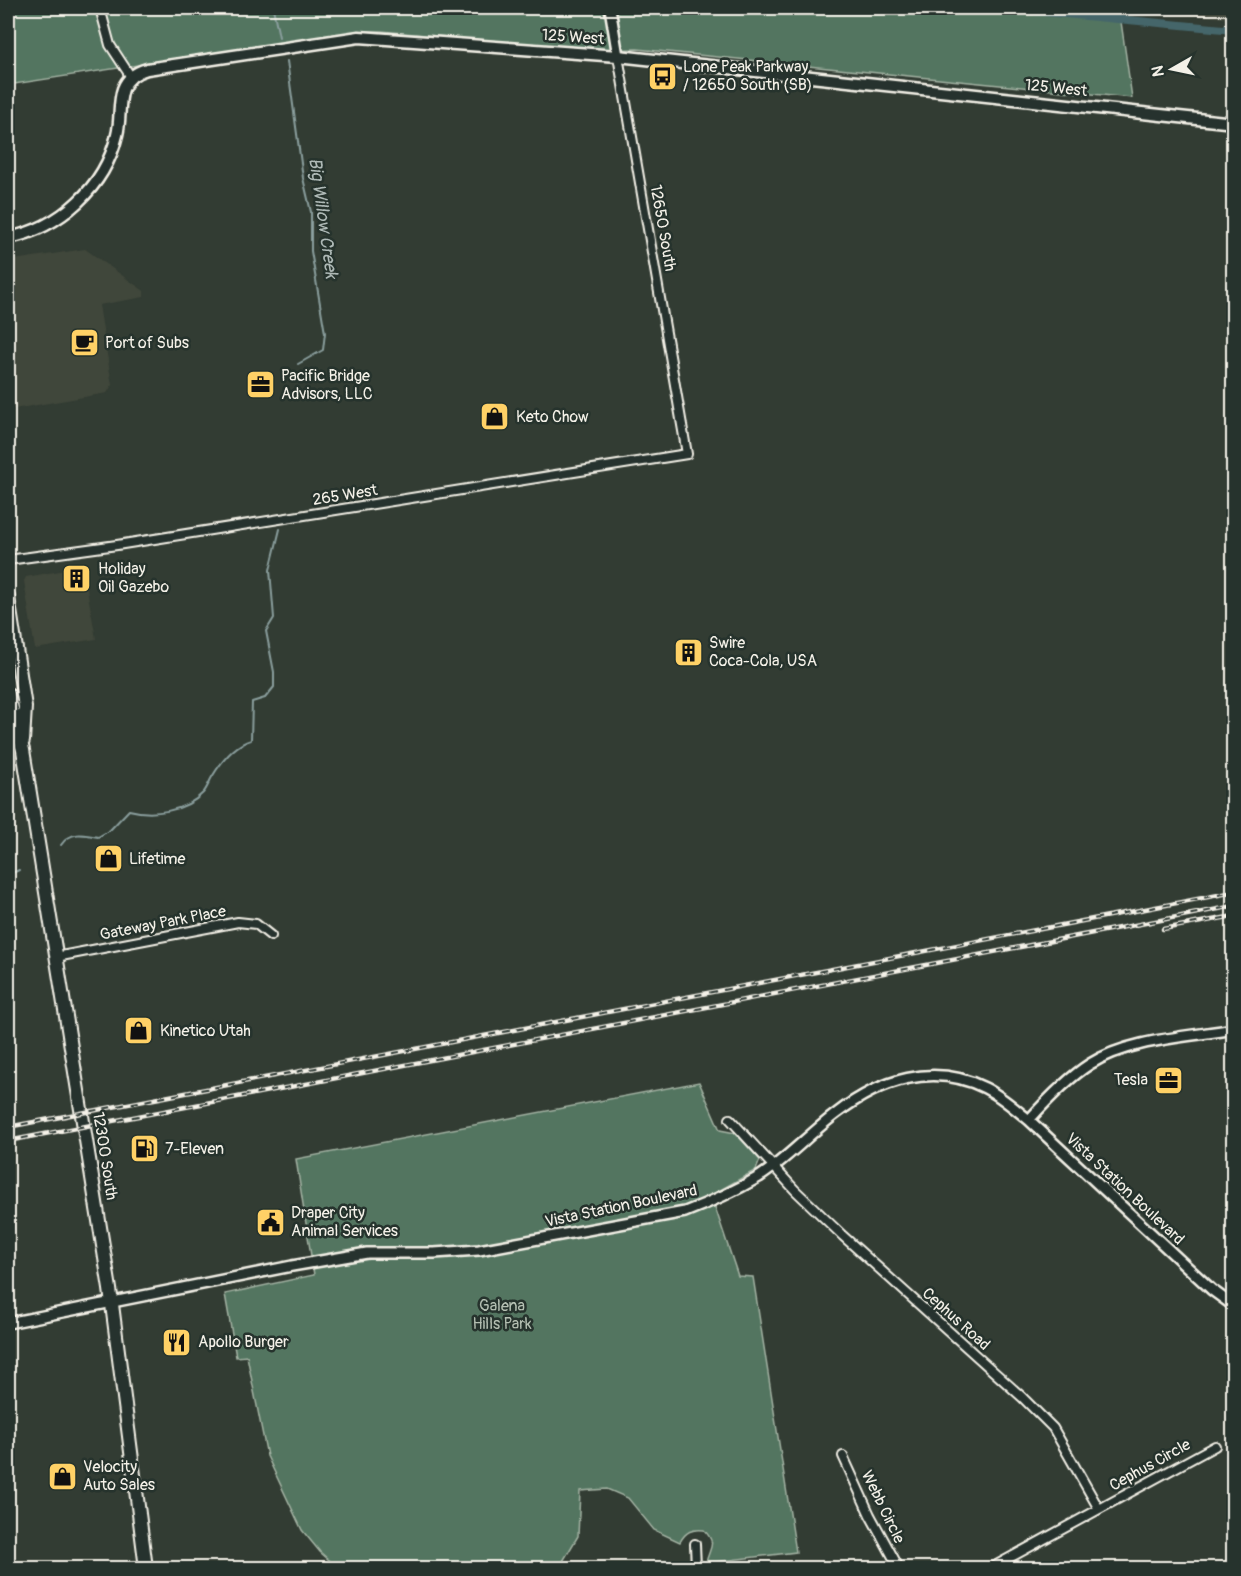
<svg xmlns="http://www.w3.org/2000/svg" width="1241" height="1576" font-family="Pangolin,sans-serif">
<style>
.built{fill:#41473b}
.green{fill:#537560;stroke:#a4b3a4;stroke-width:1.5}
.lines{fill:none;stroke-linecap:round;stroke-linejoin:round}
.stream{stroke:#8a9e9d;stroke-width:2}
.canal{stroke:#44666b;stroke-width:8}
.minor-casing{stroke:#f4f1e8;stroke-width:12}
.tertiary-casing{stroke:#f4f1e8;stroke-width:14}
.secondary-casing{stroke:#f4f1e8;stroke-width:15}
.primary-casing{stroke:#f4f1e8;stroke-width:16}
.minor{stroke:#26332d;stroke-width:8}
.tertiary{stroke:#26332d;stroke-width:9}
.secondary{stroke:#26332d;stroke-width:10}
.primary{stroke:#26332d;stroke-width:12}
.rail-casing{stroke:#f4f1e8;stroke-width:4.5}
.rail{stroke:#26332d;stroke-width:2;stroke-dasharray:7;stroke-linecap:butt}
.labels{text-anchor:middle;dominant-baseline:central;stroke-width:5;stroke-linejoin:round;paint-order:stroke}
.street-label{font-size:16px;fill:#f4f1e8;stroke:#26332d}
.poi-label{font-size:16px;fill:#f4f1e8;stroke:#26332d;text-anchor:start}
.park-label{font-size:16px;fill:#b4bfb2;stroke:#26332d}
.water-label{font-size:18px;font-style:italic;fill:#aeb9b6;stroke:#26332d}
</style>
<rect width="100%" height="100%" fill="#323c33"/>
<filter id="ink" filterUnits="userSpaceOnUse"><feTurbulence type="fractalNoise" baseFrequency=".0167" numOctaves="2"/><feDisplacementMap in="SourceGraphic" scale="12" xChannelSelector="R" yChannelSelector="G"/><feConvolveMatrix kernelMatrix="1 2 1 2 8 2 1 2 1" color-interpolation-filters="sRGB"/></filter>
<g filter="url(#ink)">
<!-- built -->
<path class="built" d="M1125,8H1233V19L1125,9Z
M85,249L144,291V297L99,305L112,385L107,393L8,410V261Z
M83,567L96,639L35,649L24,581L26,577Z"/>
<!-- green -->
<path class="green" d="M8,8H1119L1132,98L637,49L594,50L381,31H359L8,85Z
M699,1082L720,1130L735,1133L760,1160L756,1170L711,1195L738,1276L753,1277L796,1552L706,1563C709,1547 718,1545 704,1530C692,1529 686,1531 680,1542L654,1530L628,1498L607,1489L580,1491L578,1536L559,1568H338L320,1552L302,1530L267,1456L247,1356L236,1357L225,1294L314,1275L296,1159Z"/>
<g class="lines">
<!-- stream -->
<path class="stream" d="M273,8L279,37
M287,61L303,178L311,212V251L325,333L323,350L298,364
M61,845C70,831 84,834 98,837L110,830L129,810C152,816 185,812 203,793C207,789 209,782 212,777C221,762 234,745 251,740L252,702L265,698L274,687V672L266,631L274,618L270,570L280,529
M8,875L19,870"/>
<!-- canal -->
<path class="canal" d="M1000,8L1234,30"/>
<defs>
<path id="minor" d="M100,8L110,45L131,77
M8,560L117,545L687,454L618,56
M56,957L238,922L256,924L271,936
M730,1119L795,1190L843,1236L1022,1397L1053,1428L1099,1509
M8,1223V1227
M843,1456L870,1515L899,1568
M695,1544L696,1568
M991,1568L1215,1446"/>
<path id="tertiary" d="M610,8L618,56
M1029,1120C1047,1100 1068,1078 1090,1064C1129,1039 1189,1037 1234,1029
M8,1323L292,1266L367,1253H434L479,1250L685,1212C711,1202 735,1191 759,1177C787,1159 810,1133 837,1113C880,1080 933,1062 985,1088C1001,1096 1015,1109 1029,1120L1212,1290L1234,1306"/>
<path id="secondary" d="M8,238C60,228 105,187 117,135C121,120 118,103 123,89C127,78 136,72 147,69L359,37L618,56L1234,123"/>
<path id="primary" d="M8,597L25,707L23,741
M8,694L23,750L110,1289L146,1568"/>
</defs>
<!-- minor casing -->
<use href="#minor" class="minor-casing"/>
<!-- tertiary casing -->
<use href="#tertiary" class="tertiary-casing"/>
<!-- secondary casing -->
<use href="#secondary" class="secondary-casing"/>
<!-- primary casing -->
<use href="#primary" class="primary-casing"/>
<!-- minor -->
<use href="#minor" class="minor"/>
<!-- tertiary -->
<use href="#tertiary" class="tertiary"/>
<!-- secondary -->
<use href="#secondary" class="secondary"/>
<!-- primary -->
<use href="#primary" class="primary"/>
<defs>
<path id="rail" d="M1163,929L1234,916
M8,1127L1234,892
M8,1141L1234,906"/>
</defs>
<!-- rail casing -->
<use href="#rail" class="rail-casing"/>
<!-- rail -->
<use href="#rail" class="rail"/>
</g>
</g>
<!-- icons -->
<defs>
<symbol id="bus-square" viewBox="-11 -11 22 22"><rect x="-9" y="-9" width="18" height="18" rx="4" fill="#ffd166" stroke="#26332d"/><path d="M-5-6H5V4H4V6H2V4H-2V6H-4V4H-5ZM-3.5-4V0h7V-4ZM-3.5 1.2v1.5H-2V1.2ZM2 1.2v1.5H3.5V1.2Z" fill="#111"/></symbol>
<symbol id="cafe-square" viewBox="-11 -11 22 22"><rect x="-9" y="-9" width="18" height="18" rx="4" fill="#ffd166" stroke="#26332d"/><path d="M-5.5-4.5H6V0H3Q3 3.5 0 3.5H-2.5Q-5.5 3.5-5.5 0ZM3-3.2v2h1.7v-2ZM-6 4.5H4V6H-6Z" fill="#111"/></symbol>
<symbol id="office-square" viewBox="-11 -11 22 22"><rect x="-9" y="-9" width="18" height="18" rx="4" fill="#ffd166" stroke="#26332d"/><path d="M-6-3h4V-5.5h4V-3h4V5H-6ZM-1-4.5V-3h2v-1.5ZM-6 0V1H6V0Z" fill="#111"/></symbol>
<symbol id="shop-square" viewBox="-11 -11 22 22"><rect x="-9" y="-9" width="18" height="18" rx="4" fill="#ffd166" stroke="#26332d"/><path d="M-5-2.5h2.3a2.7 3.5 0 0 1 5.4 0H5L5.5 6h-11ZM-1.5-2.5h3a1.5 2.3 0 0 0-3 0Z" fill="#111"/></symbol>
<symbol id="building-square" viewBox="-11 -11 22 22"><rect x="-9" y="-9" width="18" height="18" rx="4" fill="#ffd166" stroke="#26332d"/><path d="M-4-6H4V6H1V3H-1V6H-4ZM-2.5-4.3h1.7v1.8h-1.7ZM.8-4.3h1.7v1.8H.8ZM-2.5-1h1.7V.8h-1.7ZM.8-1h1.7V.8H.8Z" fill="#111"/></symbol>
<symbol id="fuel-square" viewBox="-11 -11 22 22"><rect x="-9" y="-9" width="18" height="18" rx="4" fill="#ffd166" stroke="#26332d"/><path d="M-5.5-6h7V0h2V4h1.3V-2.5L3-4.5l.8-.8L6-3V5H2.5V1h-1V6h-7ZM-4.2-4.7v3.2H.2V-4.7Z" fill="#111"/></symbol>
<symbol id="civic-square" viewBox="-11 -11 22 22"><rect x="-9" y="-9" width="18" height="18" rx="4" fill="#ffd166" stroke="#26332d"/><path d="M-.6-6.5H3V-4.5H.6V-3L4-1V1h2V6H-6V1h2V-1L-.6-3ZM-1.2 2.5V6h2.4V2.5Z" fill="#111"/></symbol>
<symbol id="restaurant-square" viewBox="-11 -11 22 22"><rect x="-9" y="-9" width="18" height="18" rx="4" fill="#ffd166" stroke="#26332d"/><path d="M-5-6h1v4h1v-4h1v4h1v-4h1v5L-1.5 .5V6h-2V.5L-5-1ZM5-6V6H3V1.5H1.5Q1.5-4 5-6Z" fill="#111"/></symbol>
</defs>
<g fill-rule="evenodd">
<use href="#bus-square" x="646" y="60" width="33" height="33"/>
<use href="#cafe-square" x="68" y="326" width="33" height="33"/>
<use href="#office-square" x="244" y="368" width="33" height="33"/>
<use href="#shop-square" x="478" y="400" width="33" height="33"/>
<use href="#building-square" x="60" y="562" width="33" height="33"/>
<use href="#building-square" x="672" y="636" width="33" height="33"/>
<use href="#shop-square" x="92" y="842" width="33" height="33"/>
<use href="#shop-square" x="122" y="1014" width="33" height="33"/>
<use href="#office-square" x="1152" y="1064" width="33" height="33"/>
<use href="#fuel-square" x="128" y="1132" width="33" height="33"/>
<use href="#civic-square" x="254" y="1206" width="33" height="33"/>
<use href="#restaurant-square" x="160" y="1326" width="33" height="33"/>
<use href="#shop-square" x="46" y="1460" width="33" height="33"/>
</g>
<g class="labels">
<!-- street labels -->
<g class="street-label">
<text transform="translate(573 37) rotate(4)">125 West</text>
<text transform="translate(1056 88) rotate(6)">125 West</text>
<text transform="translate(663 228) rotate(80)">12650 South</text>
<text transform="translate(345 495) rotate(-9)">265 West</text>
<text transform="translate(163 923) rotate(-11)">Gateway Park Place</text>
<text transform="translate(105 1156) rotate(81)">12300 South</text>
<text transform="translate(1125 1189) rotate(43)">Vista Station Boulevard</text>
<text transform="translate(621 1206) rotate(-12)">Vista Station Boulevard</text>
<text transform="translate(956 1319) rotate(42)">Cephus Road</text>
<text transform="translate(1150 1465) rotate(-29)">Cephus Circle</text>
<text transform="translate(883 1507) rotate(64)">Webb Circle</text>
</g>
<!-- poi labels -->
<g class="poi-label">
<text x="683" y="67">Lone Peak Parkway<tspan x="683" dy="18">/ 12650 South (SB)</tspan></text>
<text x="105" y="343">Port of Subs</text>
<text x="281" y="376">Pacific Bridge<tspan x="281" dy="18">Advisors, LLC</tspan></text>
<text x="516" y="417">Keto Chow</text>
<text x="98" y="569">Holiday<tspan x="98" dy="18">Oil Gazebo</tspan></text>
<text x="709" y="643">Swire<tspan x="709" dy="18">Coca-Cola, USA</tspan></text>
<text x="129" y="859">Lifetime</text>
<text x="160" y="1031">Kinetico Utah</text>
<text x="1148" y="1080" text-anchor="end">Tesla</text>
<text x="165" y="1149">7-Eleven</text>
<text x="291" y="1213">Draper City<tspan x="291" dy="18">Animal Services</tspan></text>
<text x="198" y="1342">Apollo Burger</text>
<text x="83" y="1467">Velocity<tspan x="83" dy="18">Auto Sales</tspan></text>
</g>
<!-- park labels -->
<g class="park-label">
<text x="502" y="1306">Galena<tspan x="502" dy="18">Hills Park</tspan></text>
</g>
<!-- water labels -->
<g class="water-label">
<text transform="translate(323 218) rotate(82)">Big Willow Creek</text>
</g>
</g>
<!-- margin -->
<rect width="1241" height="1576" fill="none" stroke="#26332d" stroke-width="30"/>
<rect x="15" y="15" width="1211" height="1546" fill="none" stroke="#f4f1e8" stroke-width="2" filter="url(#ink)"/>
<!-- north arrow -->
<g transform="translate(1172 69) rotate(261)" stroke="#26332d" stroke-width="4.5" paint-order="stroke">
<path d="M0-4.5L10 22L0 15L-10 22Z" fill="#f4f1e8"/>
<text y="-9" font-size="16" font-weight="bold" text-anchor="middle" fill="#f4f1e8">N</text>
</g>
</svg>
